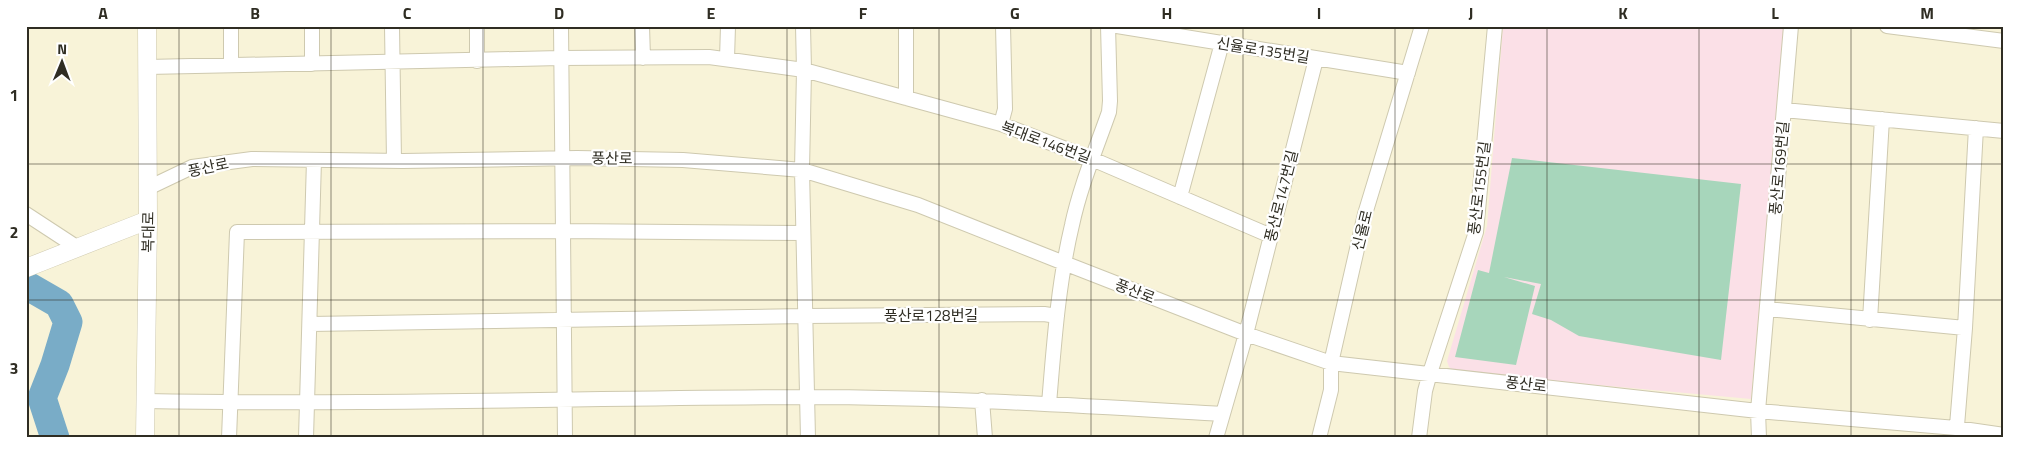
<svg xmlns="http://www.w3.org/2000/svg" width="2030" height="464" font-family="'Titillium Web','Noto Sans KR',sans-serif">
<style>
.education{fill:#fbe0e7}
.green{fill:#a7d6bb}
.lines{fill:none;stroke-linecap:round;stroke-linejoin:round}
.river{stroke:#79acc7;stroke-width:29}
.minor-casing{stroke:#cec9af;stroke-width:16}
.tertiary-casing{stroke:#cec9af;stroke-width:19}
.minor{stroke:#fff;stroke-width:14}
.tertiary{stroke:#fff;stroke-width:18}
.grid{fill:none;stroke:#2f2d23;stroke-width:1;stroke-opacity:0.55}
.labels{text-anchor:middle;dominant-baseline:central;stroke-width:4.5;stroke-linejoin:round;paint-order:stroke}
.street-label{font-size:15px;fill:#2f2d23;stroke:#fff}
.neatline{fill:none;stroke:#2f2d23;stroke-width:2}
.grid-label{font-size:16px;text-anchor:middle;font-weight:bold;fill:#2f2d23}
</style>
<rect width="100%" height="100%" fill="#f8f3d8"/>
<!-- education -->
<path class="education" d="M1503,26H1767L1784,28L1751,399L1455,372L1449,367L1447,361L1487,226Z"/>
<!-- green -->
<path class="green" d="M1512,158L1741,184L1721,360L1579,336L1551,320L1532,314L1541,284L1504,277L1535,286L1516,365L1455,357L1478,270L1489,273Z"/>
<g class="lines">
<!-- river -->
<path class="river" d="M26,285L59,304L68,322L55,365L42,398L55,438"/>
<defs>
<path id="minor" d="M231,26V65
M312,26V64
M392,26L394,161
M477,26V61
M561,26L565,438
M642,26L643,58
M803,26L804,70L802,170L808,438
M906,26V98
M1117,26L1408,73
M1887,26L2004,41
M727,59L728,26
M147,67L560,58L709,57L804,70L1001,124L1092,159L1271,236
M1784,110L2004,131
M1001,124L1005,109L1003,26
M148,188L192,167L252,159L403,161L577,158L683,160L802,170L918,205L1064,263L1246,334L1331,363L1758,411L1956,428L2004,435
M1180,197L1222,43
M26,214L78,248
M1767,309L1965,328
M1870,320L1882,119
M310,324L805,316L1044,314L1057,316
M982,400L985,438
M146,401C366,405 586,398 806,397C946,397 1084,406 1223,414
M1049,404C1054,344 1058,284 1072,225C1080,187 1096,149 1109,112L1110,101L1108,26
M229,438L237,232L563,231L803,233
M306,438L314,160
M1216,438L1246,334L1316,59
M1319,438L1331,390V363L1365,214L1422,26
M1419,438L1425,391L1430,373L1476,232L1495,26
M1759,438L1758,411L1791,26
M1956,438L1965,328L1976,128"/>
<path id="tertiary" d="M26,268L148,220
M145,438L148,220L147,26"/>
</defs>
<!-- minor casing -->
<use href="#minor" class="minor-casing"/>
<!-- tertiary casing -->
<use href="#tertiary" class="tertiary-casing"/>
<!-- minor -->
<use href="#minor" class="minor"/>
<!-- tertiary -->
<use href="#tertiary" class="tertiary"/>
</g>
<!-- grid -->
<path class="grid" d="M179,26V438M331,26V438M483,26V438M635,26V438M787,26V438M939,26V438M1091,26V438M1243,26V438M1395,26V438M1547,26V438M1699,26V438M1851,26V438M26,164H2004M26,300H2004"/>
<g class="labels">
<!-- street labels -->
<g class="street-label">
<text transform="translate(1263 50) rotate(9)">신율로135번길</text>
<text transform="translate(1046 142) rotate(20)">복대로146번길</text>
<text transform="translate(612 158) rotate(1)">풍산로</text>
<text transform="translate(208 167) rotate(-12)">풍산로</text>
<text transform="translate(1779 168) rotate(-85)">풍산로169번길</text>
<text transform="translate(1479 188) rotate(-83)">풍산로155번길</text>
<text transform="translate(1281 196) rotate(-76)">풍산로147번길</text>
<text transform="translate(1362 230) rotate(-76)">신율로</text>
<text transform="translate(148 232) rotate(-89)">복대로</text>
<text transform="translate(1135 291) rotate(21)">풍산로</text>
<text x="931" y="315">풍산로128번길</text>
<text transform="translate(1526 384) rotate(7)">풍산로</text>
</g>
</g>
<!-- border -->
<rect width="2030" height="464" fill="none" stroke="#ffffff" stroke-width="55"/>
<!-- north arrow -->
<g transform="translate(62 62) rotate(1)" stroke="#ffffff" stroke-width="4" paint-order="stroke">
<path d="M0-4L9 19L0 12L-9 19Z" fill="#2f2d23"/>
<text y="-8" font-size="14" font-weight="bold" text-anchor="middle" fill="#2f2d23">N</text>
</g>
<rect x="28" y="28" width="1974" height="408" class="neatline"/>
<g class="grid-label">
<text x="103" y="19">A</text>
<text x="255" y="19">B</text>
<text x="407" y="19">C</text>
<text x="559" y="19">D</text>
<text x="711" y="19">E</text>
<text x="863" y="19">F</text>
<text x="1015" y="19">G</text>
<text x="1167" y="19">H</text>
<text x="1319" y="19">I</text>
<text x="1471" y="19">J</text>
<text x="1623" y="19">K</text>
<text x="1775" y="19">L</text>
<text x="1927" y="19">M</text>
<text x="14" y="101">1</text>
<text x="14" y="238">2</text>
<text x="14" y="374">3</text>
</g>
</svg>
